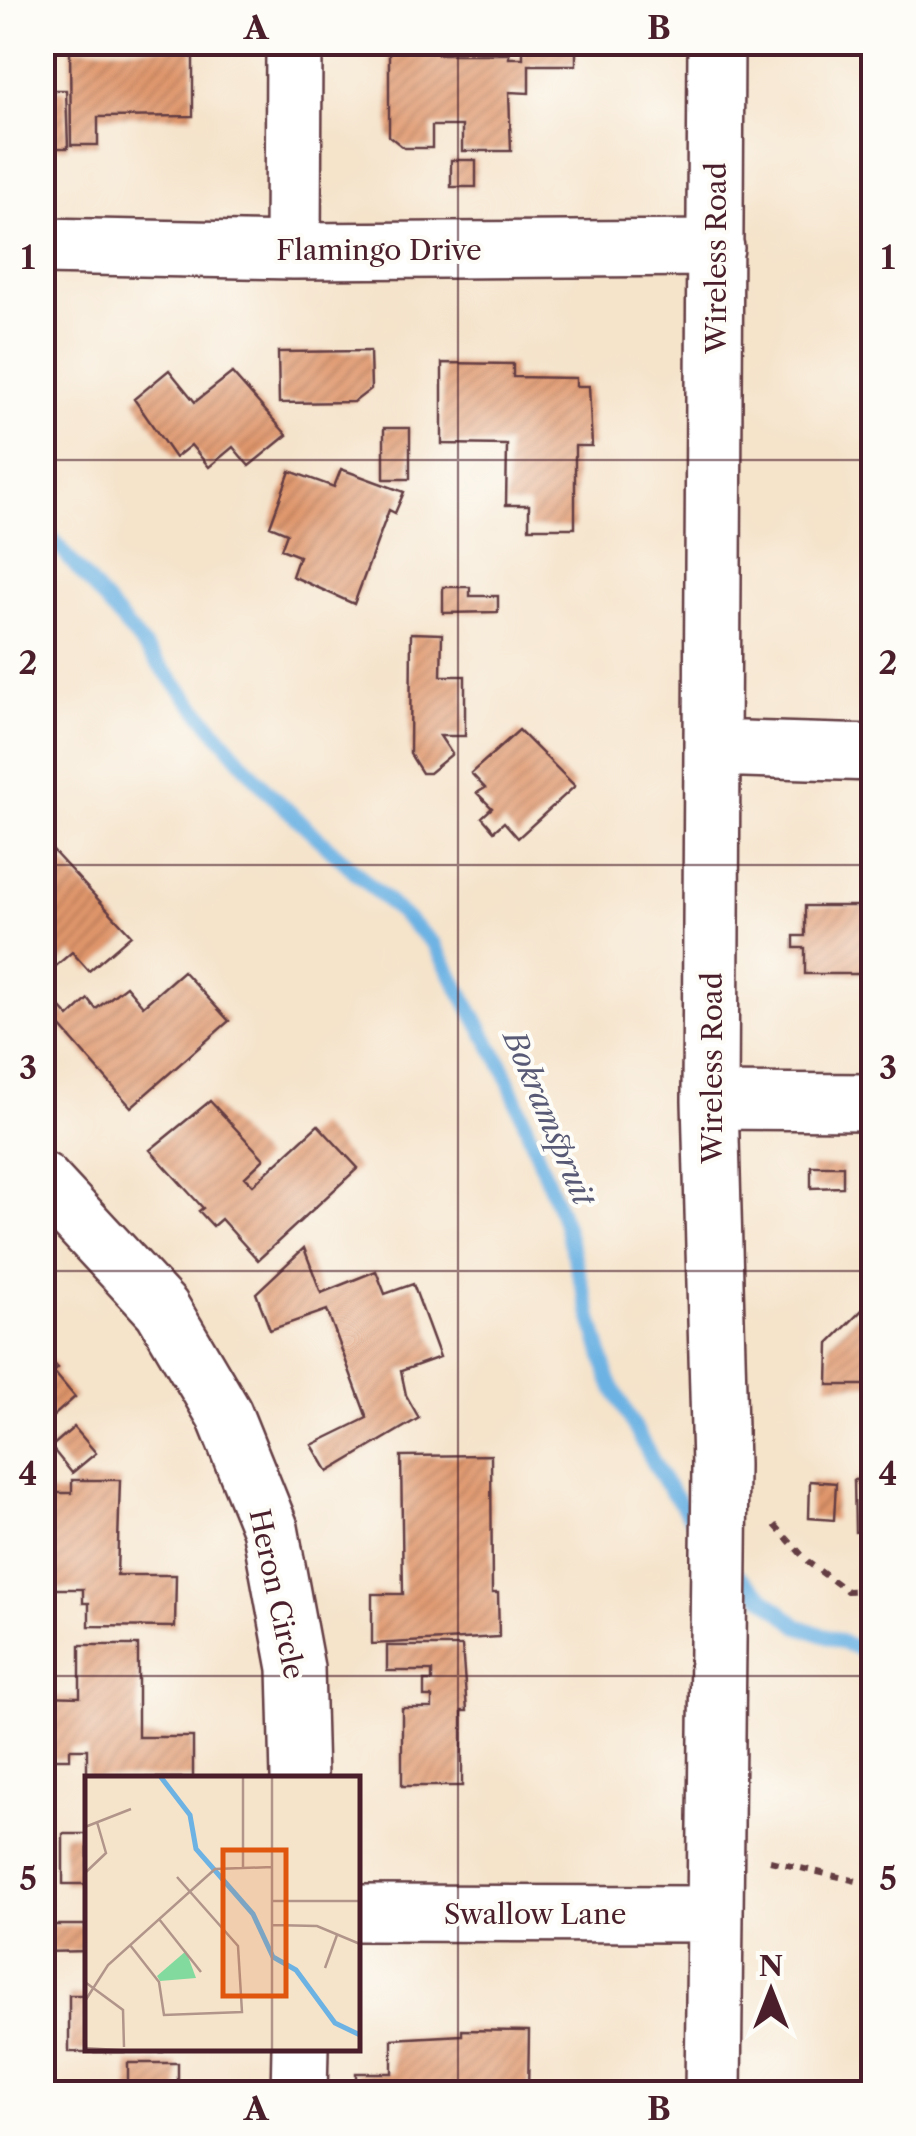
<svg xmlns="http://www.w3.org/2000/svg" width="916" height="2136" font-family="'Libre Caslon Text',serif">
<style>
.lines{fill:none;stroke-linecap:round;stroke-linejoin:round}
.stream{stroke:#6cb2e3;stroke-width:15}
.building{fill:url(#building-hatch)}
.minor-casing{stroke:#643c43;stroke-width:60}
.path{stroke:#643c43;stroke-width:6;stroke-dasharray:8 8;stroke-linecap:butt}
.minor{stroke:#fff;stroke-width:55}
.grid{fill:none;stroke:#4a1f2b;stroke-width:2.5;stroke-opacity:0.55}
.labels{text-anchor:middle;dominant-baseline:central;stroke-width:8;stroke-linejoin:round;paint-order:stroke}
.street-label{font-size:28px;fill:#4a1f2b;stroke:#fdfcf7}
.water-label{font-size:30px;font-style:italic;fill:#585a75;stroke:#fdfcf7}
.inset-river{fill:none;stroke:#6cb2e3;stroke-width:5}
.inset-road{fill:none;stroke:#b1958a;stroke-width:2.5}
.view{fill:#e0560e;fill-opacity:0.15;stroke:#e0560e;stroke-width:5}
.inset-edge{fill:none;stroke:#4a1f2b;stroke-width:5}
.neatline{fill:none;stroke:#4a1f2b;stroke-width:4}
.grid-label{font-size:32px;text-anchor:middle;font-weight:bold;fill:#4a1f2b}
</style>
<defs>
<pattern id="building-hatch" width="6" height="6" patternUnits="userSpaceOnUse" patternTransform="scale(2.5)"><rect width="6" height="6" fill="#df956a"/><path d="M-1 1l2-2M0 6l6-6M5 7l2-2" fill="none" stroke="#b77957"/></pattern>
</defs>
<rect width="100%" height="100%" fill="#fdfcf7"/>
<filter id="ink" filterUnits="userSpaceOnUse"><feTurbulence type="fractalNoise" baseFrequency=".01" numOctaves="2"/><feDisplacementMap in="SourceGraphic" scale="20" xChannelSelector="R" yChannelSelector="G"/><feConvolveMatrix kernelMatrix="1 2 1 2 8 2 1 2 1" color-interpolation-filters="sRGB"/></filter>
<filter id="wash" filterUnits="userSpaceOnUse"><feTurbulence type="fractalNoise" baseFrequency=".0048" numOctaves="4" result="noise"/><feDisplacementMap in="SourceGraphic" scale="40" xChannelSelector="R" yChannelSelector="G"/><feGaussianBlur stdDeviation="2.25" result="paint"/><feColorMatrix in="noise" values="0 0 0 0 0 0 0 0 0 0 0 0 0 0 0 0 0 1.4 0 .05"/><feComposite in="paint" operator="in"/></filter>
<g filter="url(#wash)">
<rect width="100%" height="100%" fill="#f5e3ca"/>
<g class="lines">
<!-- stream -->
<path class="stream" d="M42,527L267,791L434,944L504,1069L565,1225L609,1380L663,1480L703,1534
M733,1571L798,1626L874,1654"/>
</g>
<g id="blocks">
<!-- building -->
<path class="building" d="M389,42H438V54H509V58H523V42H603V49H576V65H529V93L509,92L511,151H462V126H432V148H404L389,136Z
M70,48H193V116L98,117V145H71Z
M42,90H66L68,148H42Z
M451,160H476V187H451Z
M370,351L371,389L354,402L279,403L278,352Z
M442,363L513,364V377L576,378V386H589L592,446H575V528H529V505H506L507,445L442,444Z
M169,370L195,402L232,373L287,435L249,466L233,447L209,467L191,445L175,458L134,399Z
M384,428H410V479H384Z
M341,469L404,492L395,513L389,510L354,604L292,576L299,556L281,549L287,533L270,526L290,471L334,487Z
M443,587H470V596H498V612L443,613Z
M411,633L442,634L441,676H465V736H440L452,754L429,773H422L410,754Z
M519,730L575,786L518,838L504,822L494,831L482,817L492,808L477,793L485,788L471,773Z
M42,839L131,935L89,971L72,952L42,978Z
M805,906H874V974H805V948H794V936H805Z
M183,971L229,1021L131,1107L59,1025L42,1039V987L69,1017L88,999L96,1009L126,986L143,1006Z
M210,1101L264,1159L245,1177L253,1185L318,1125L358,1168L258,1260L221,1219L213,1226L199,1211L203,1208L150,1150Z
M811,1166H843V1187L811,1188Z
M304,1248L321,1293L376,1271L385,1294L413,1284L440,1357L401,1371L406,1395L419,1418L328,1472L312,1445L367,1418L327,1310L270,1330L256,1293Z
M874,1298V1385H828L829,1343Z
M42,1351L58,1368L54,1372L75,1397L42,1426Z
M74,1427L96,1453L72,1473L51,1447Z
M491,1455L492,1593H498L499,1637L372,1644V1594H403L401,1456Z
M874,1479V1531L855,1532L854,1480Z
M72,1480H120L117,1575H176L175,1627L89,1626V1603H83V1589H53V1606H42V1493H72Z
M810,1481L836,1483L834,1520L809,1518Z
M80,1645H138V1737H193V1778H87V1749H70V1759H42V1696L80,1697Z
M387,1646H462L467,1711H462V1786H402V1708H432V1697H424V1681H432V1671H387Z
M63,1834H88V1884H63Z
M42,1925H88V1951L42,1952Z
M69,1995H88V2048H163V2052H69Z
M462,2030L529,2031L528,2094H356V2073H392V2039L462,2035Z
M128,2063H178V2094H128Z"/>
</g>
</g>
<g filter="url(#ink)">
<use href="#blocks" fill-opacity="0" stroke="#643c43" stroke-width="2.5"/>
<g class="lines">
<defs>
<path id="minor" d="M42,246L293,251L716,248
M293,251L294,42
M712,748L874,753
M710,1101L874,1102
M42,1180L162,1309L224,1414L270,1528L296,1668L299,1778
M358,1913L713,1914
M299,2094L300,2048
M713,2094L720,1465L710,1101L716,42"/>
</defs>
<!-- minor casing -->
<use href="#minor" class="minor-casing"/>
<!-- path -->
<path class="path" d="M775,1525L809,1563L847,1591L874,1590
M770,1861L874,1885"/>
<!-- minor -->
<use href="#minor" class="minor"/>
</g>
</g>
<!-- grid -->
<path class="grid" d="M458,42V2094M42,460H874M42,865H874M42,1271H874M42,1676H874"/>
<g class="labels">
<!-- street labels -->
<g class="street-label">
<text x="379" y="250">Flamingo Drive</text>
<text transform="translate(716 258) rotate(-90)">Wireless Road</text>
<text transform="translate(712 1068) rotate(-90)">Wireless Road</text>
<text transform="translate(277 1594) rotate(78)">Heron Circle</text>
<text x="535" y="1914">Swallow Lane</text>
</g>
<!-- water labels -->
<g class="water-label">
<text transform="translate(549 1118) rotate(67)">Bokramspruit</text>
</g>
</g>
<!-- overview -->
<g transform="translate(85 1776)">
<rect width="275" height="275" fill="#f5e3ca"/>
<path d="M101,175L111,202L75,205L72,200Z" fill="#83da9e"/>
<path class="inset-river" d="M75,0L105,39L111,73L168,138L188,181L211,194L250,247L275,259"/>
<path class="inset-road" d="M187,0V275M0,51L46,33M158,91V0M0,97L21,77L12,46M187,125H275M74,143L116,196M187,149L232,150L275,168M45,169L74,206L79,239L157,236L153,170L92,101M240,192L252,159M0,206L38,234L39,271M0,225L23,189L130,93L187,91M0,272L49,275"/>
<path class="view" d="M138,74H201V220H138Z"/>
<rect width="275" height="275" class="inset-edge"/>
</g>
<!-- margin -->
<rect width="916" height="2136" fill="none" stroke="#fdfcf7" stroke-width="110"/>
<!-- north arrow -->
<g transform="translate(771 1991)" stroke="#fdfcf7" stroke-width="8" paint-order="stroke">
<path d="M0-8L18 38L0 25L-18 38Z" fill="#4a1f2b"/>
<text y="-15" font-size="28" font-weight="bold" text-anchor="middle" fill="#4a1f2b">N</text>
</g>
<rect x="55" y="55" width="806" height="2026" class="neatline"/>
<g class="grid-label">
<text x="256" y="39">A</text>
<text x="659" y="39">B</text>
<text x="28" y="269">1</text>
<text x="888" y="269">1</text>
<text x="28" y="674">2</text>
<text x="888" y="674">2</text>
<text x="28" y="1079">3</text>
<text x="888" y="1079">3</text>
<text x="28" y="1485">4</text>
<text x="888" y="1485">4</text>
<text x="28" y="1890">5</text>
<text x="888" y="1890">5</text>
<text x="256" y="2120">A</text>
<text x="659" y="2120">B</text>
</g>
</svg>
